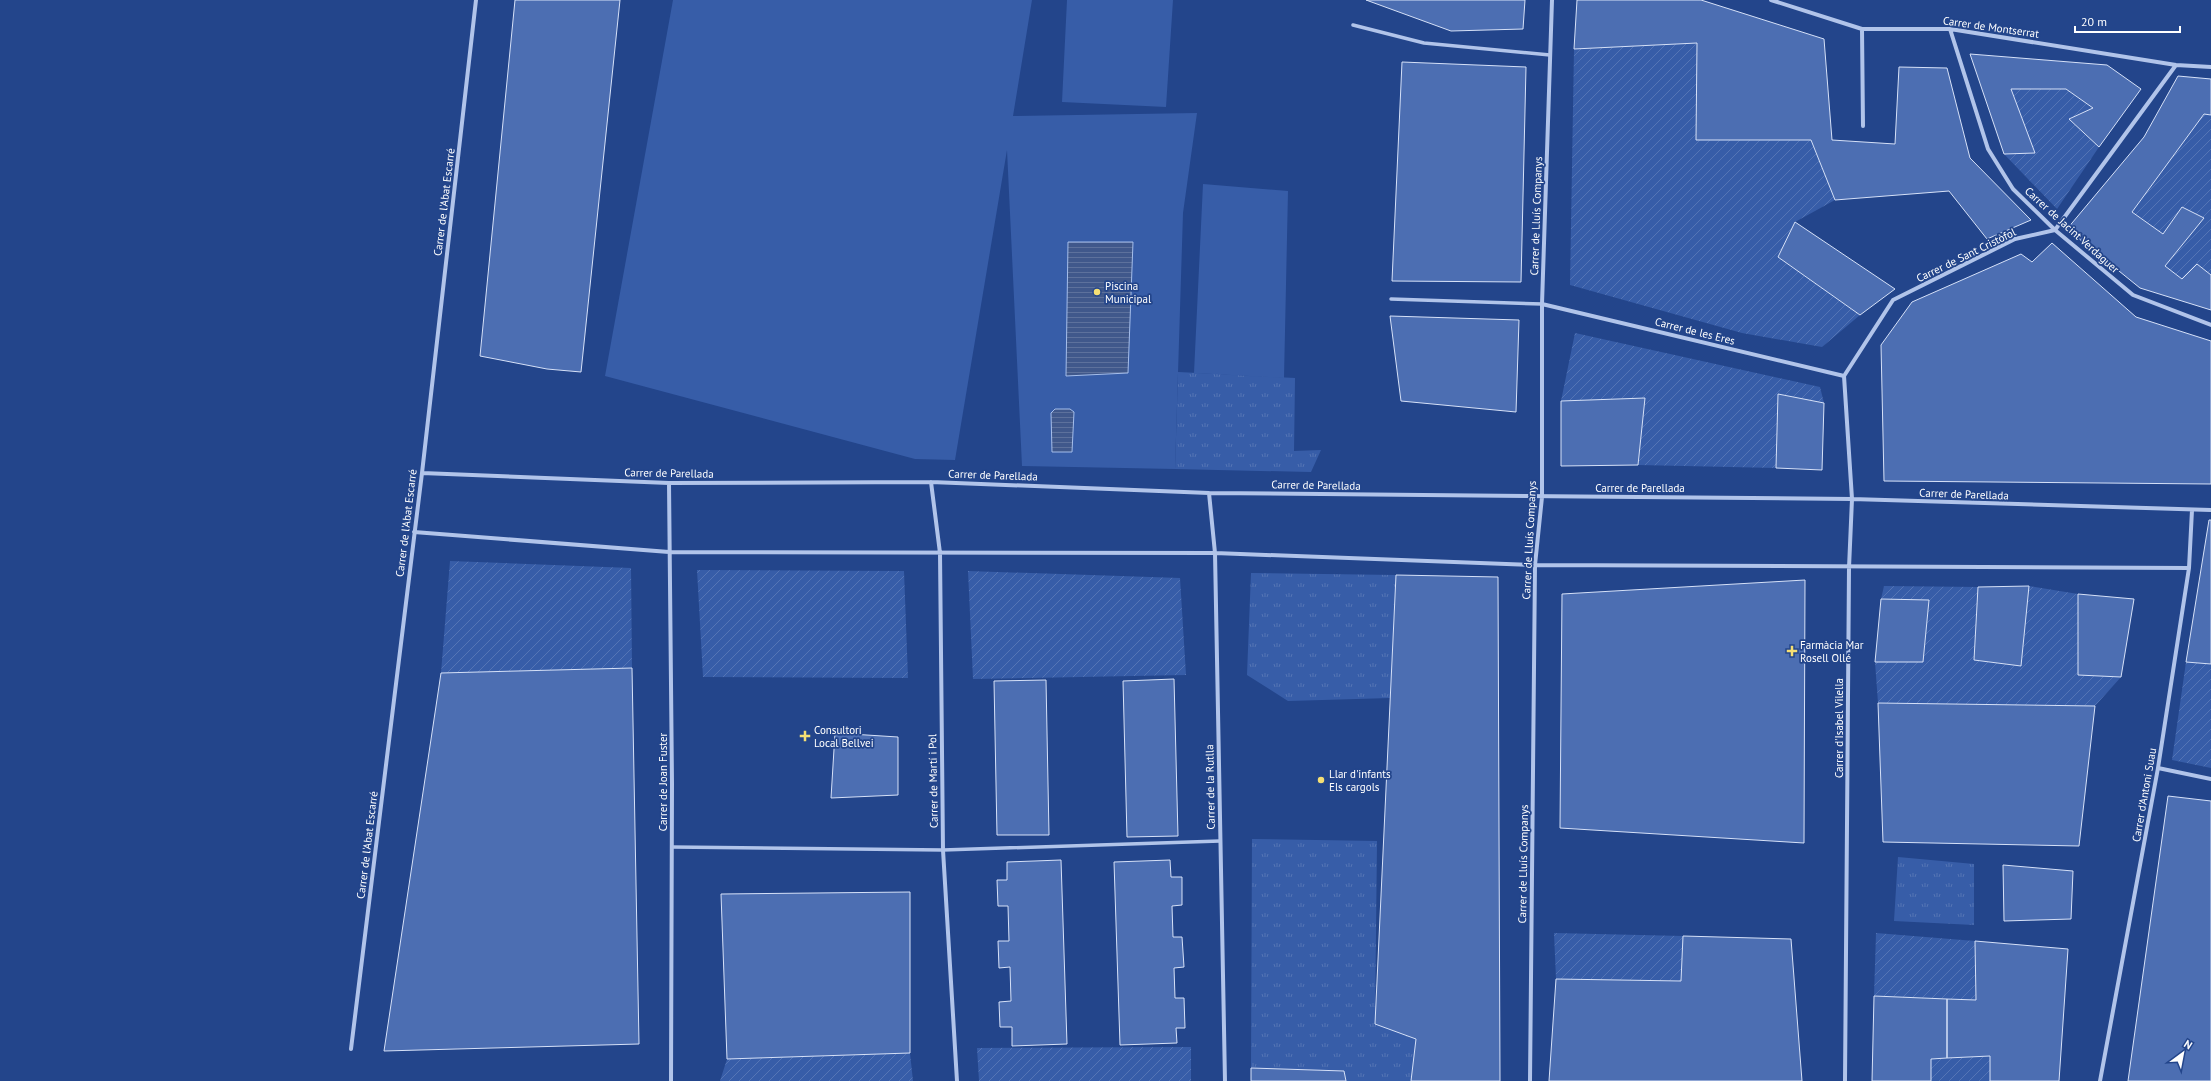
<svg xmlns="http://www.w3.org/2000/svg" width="2211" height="1081" font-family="'PT Sans',sans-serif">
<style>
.grass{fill:url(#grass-tufts)}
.garden{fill:url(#garden-furrows)}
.pitch{fill:#375da8}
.water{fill:url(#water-rules);stroke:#a5beeb}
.building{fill:#4c6eb2;stroke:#d6e1f8}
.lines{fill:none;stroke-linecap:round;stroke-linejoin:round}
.pedestrian{stroke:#b1c4ea;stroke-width:3.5}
.minor{stroke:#b1c4ea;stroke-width:4}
.poi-dot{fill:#f5df74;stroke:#23458b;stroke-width:1.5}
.labels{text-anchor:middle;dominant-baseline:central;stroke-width:3.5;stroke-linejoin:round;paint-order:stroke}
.street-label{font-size:11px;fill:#fff;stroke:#23458b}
.poi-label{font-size:11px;fill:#fff;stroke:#23458b;text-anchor:start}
</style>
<defs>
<pattern id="grass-tufts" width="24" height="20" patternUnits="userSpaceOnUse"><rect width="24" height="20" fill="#375da8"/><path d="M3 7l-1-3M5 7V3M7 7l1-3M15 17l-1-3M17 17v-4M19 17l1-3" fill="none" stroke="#5575b5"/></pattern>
<pattern id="garden-furrows" width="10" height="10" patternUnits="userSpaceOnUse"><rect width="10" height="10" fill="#375da8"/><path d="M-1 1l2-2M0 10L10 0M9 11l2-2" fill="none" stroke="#5575b5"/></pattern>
<pattern id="water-rules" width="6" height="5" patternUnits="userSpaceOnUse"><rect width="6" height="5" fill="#40588b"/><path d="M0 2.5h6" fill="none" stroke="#5d719c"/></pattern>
</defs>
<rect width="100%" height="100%" fill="#23458b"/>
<!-- grass -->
<path class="grass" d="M1178,372L1295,378L1294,451L1321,450L1311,472L1175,469Z
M1251,573L1396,575L1390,698L1288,701L1247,675Z
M1252,839L1377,841L1375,1023L1416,1039L1411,1081H1346L1344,1071L1251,1068Z
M1898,857L1974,864V925L1894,921Z"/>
<!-- garden -->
<path class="garden" d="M1697,43L1696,140H1811L1835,200L1795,222L1778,257L1860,315L1822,347L1742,333L1570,285L1574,49Z
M2011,89H2066L2093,108L2069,119L2099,147L2057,209L2004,154L2035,153Z
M2204,114L2211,115V275L2197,264L2182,279L2165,266L2204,218L2182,207L2163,234L2132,212Z
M1575,333L1820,387L1824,403L1778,394L1776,468L1638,465L1644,398L1561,401Z
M450,561L631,568L632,668L441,673Z
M697,570L904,571L908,678L703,677Z
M968,571L1180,578L1186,675L973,679Z
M1884,586L1978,587L1974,660L2021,666L2029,586L2078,594V674L2121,677L2095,706L1878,703L1875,662H1923L1929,601L1881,599Z
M2186,662L2211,664V768L2172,760Z
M1554,933L1683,936L1681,981L1556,979Z
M1876,933L1975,941L1976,1000L1874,996Z
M1191,1047V1081H979L977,1048Z
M910,1053L913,1081H720L727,1059Z
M1990,1056V1081H1931V1059Z"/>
<!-- pitch -->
<path class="pitch" d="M673,0H1032L1013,116L1197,113L1183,213L1175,469L1022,466L1007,150L955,460L915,459L605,376Z
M1067,0H1173L1166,107L1062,102Z
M1203,184L1288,191L1284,378L1194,373Z"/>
<!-- water -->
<path class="water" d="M1068,242H1133L1128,373L1066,376Z
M1055,409H1070L1074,412L1072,452H1052L1051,413Z"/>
<!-- building -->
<path class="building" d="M515,0H620L581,372L547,369L480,356Z
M1366,0H1525L1523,29L1451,31Z
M1577,0H1701L1824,39L1832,140L1895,144L1899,67L1947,68L1970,158L2031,220L1987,239L1949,191L1835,200L1811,140H1696L1697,43L1574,49Z
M1970,54L2107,65L2141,89L2099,147L2069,119L2093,108L2066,89H2011L2035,153L2004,154Z
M1402,62L1526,67L1521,282L1392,281Z
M2178,76L2211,79V115L2204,114L2132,212L2163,234L2182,207L2204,218L2165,266L2182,279L2197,264L2211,275V310L2140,288L2067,229L2144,137Z
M1795,222L1895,289L1860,315L1778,257Z
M2052,243L2136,317L2211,341V484L1884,481L1881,345L1912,302L2021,254L2032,262Z
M1390,316L1519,320L1516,412L1401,401Z
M1778,394L1824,403L1822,470L1776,468Z
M1645,398L1638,465L1561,466V401Z
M2209,520H2211V664L2186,662Z
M1396,575L1498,577L1500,1081H1411L1416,1039L1375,1024Z
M1805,580L1804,843L1560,828L1562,594Z
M2029,586L2021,666L1974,660L1978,587Z
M2078,594L2134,599L2121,677L2078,675Z
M1881,599L1929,600L1923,662H1875Z
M632,668L639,1044L384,1051L441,673Z
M1174,679L1178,836L1127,837L1123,681Z
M1046,680L1049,835H997L994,681Z
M1878,703L2095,706L2079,846L1883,842Z
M835,733L898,737V795L831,798Z
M2168,796L2211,801V1081H2128Z
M1061,860L1067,1044L1012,1046V1027H1000L999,1002L1011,1001L1010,967L999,968L998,941H1009L1008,906H998L997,880H1007V862Z
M1170,860L1171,877H1182V905L1172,906L1173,937H1182L1184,967L1174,968L1175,998H1184L1185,1028H1176L1177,1043L1120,1045L1114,862Z
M2003,865L2073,871L2071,919L2004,921Z
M910,892V1053L727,1059L721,894Z
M1683,936L1791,939L1802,1081H1549L1556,979L1681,981Z
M1975,941L2068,949L2059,1081H1990V1056L1947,1058V999L1976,1000Z
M1874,996L1947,999V1058L1931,1059V1081H1872Z
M1251,1068L1344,1071L1346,1081H1251Z"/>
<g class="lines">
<!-- pedestrian -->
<path class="pedestrian" d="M1353,25L1424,43L1550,55
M1391,299L1542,304
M672,847L943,850L1220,841"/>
<!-- minor -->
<path class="minor" d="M1771,0L1862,29H1950L2176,65L2211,67
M1862,29L1863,126
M1950,29L1988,149L2013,189L2055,230L2133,295L2211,325
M1542,304L1844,376
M1844,376L1852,499L1849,568L1845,1081
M1844,376L1893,300L2015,239L2055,230L2176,65
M422,473L669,483L931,482L1209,493L1852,499L2211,510
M931,482L940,553L943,850L957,1081
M669,483L672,784L671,1081
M1209,493L1215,553L1225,1081
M414,532L669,552L1215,553L1535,565L2189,568
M2158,768L2211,779
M351,1049L422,473L476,0
M1530,1081L1535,565L1542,497V304L1552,0
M2100,1081L2158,768L2189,568L2192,510"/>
</g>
<!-- markers -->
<g class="poi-dot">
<circle cx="1097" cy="292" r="4"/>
<path d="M1790 645h4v4h4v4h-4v4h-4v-4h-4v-4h4z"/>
<path d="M803 730h4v4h4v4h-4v4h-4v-4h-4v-4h4z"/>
<circle cx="1321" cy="780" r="4"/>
</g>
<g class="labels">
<!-- street labels -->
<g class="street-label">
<text transform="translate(1991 27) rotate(8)">Carrer de Montserrat</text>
<text transform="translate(444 202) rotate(-83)">Carrer de l'Abat Escarré</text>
<text transform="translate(1536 216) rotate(-88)">Carrer de Lluís Companys</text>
<text transform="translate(2072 230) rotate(42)">Carrer de Jacint Verdaguer</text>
<text transform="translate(1966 255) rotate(-26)">Carrer de Sant Cristòfol</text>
<text transform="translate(1695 331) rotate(14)">Carrer de les Eres</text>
<text transform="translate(669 473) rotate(1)">Carrer de Parellada</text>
<text transform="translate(993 475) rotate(2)">Carrer de Parellada</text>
<text transform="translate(1316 485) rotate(1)">Carrer de Parellada</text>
<text x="1640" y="488">Carrer de Parellada</text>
<text transform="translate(1964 494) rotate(2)">Carrer de Parellada</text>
<text transform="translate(406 523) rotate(-83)">Carrer de l'Abat Escarré</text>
<text transform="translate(1529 540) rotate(-87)">Carrer de Lluís Companys</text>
<text transform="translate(1839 728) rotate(-90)">Carrer d'Isabel Vilella</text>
<text transform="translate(933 781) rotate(-91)">Carrer de Martí i Pol</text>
<text transform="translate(663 782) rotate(-90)">Carrer de Joan Fuster</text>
<text transform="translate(1210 787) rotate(-91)">Carrer de la Rutlla</text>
<text transform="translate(2144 795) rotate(-80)">Carrer d'Antoni Suau</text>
<text transform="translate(367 845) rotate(-83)">Carrer de l'Abat Escarré</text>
<text transform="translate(1523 864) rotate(-89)">Carrer de Lluís Companys</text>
</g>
<!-- poi labels -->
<g class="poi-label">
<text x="1105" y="286">Piscina<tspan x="1105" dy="13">Municipal</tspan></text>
<text x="1800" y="645">Farmàcia Mar<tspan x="1800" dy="13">Rosell Ollé</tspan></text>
<text x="814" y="730">Consultori<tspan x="814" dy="13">Local Bellvei</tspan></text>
<text x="1329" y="774">Llar d'infants<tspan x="1329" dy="13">Els cargols</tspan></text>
</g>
</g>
<!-- north arrow -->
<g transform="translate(2183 1053) rotate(32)" stroke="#23458b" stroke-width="3" paint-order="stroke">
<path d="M0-3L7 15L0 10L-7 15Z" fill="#ffffff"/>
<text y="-6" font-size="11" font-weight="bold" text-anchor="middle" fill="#ffffff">N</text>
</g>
<!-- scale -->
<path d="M2075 26v6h105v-6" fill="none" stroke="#ffffff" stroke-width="2"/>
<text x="2081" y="26" font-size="12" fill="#ffffff" stroke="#23458b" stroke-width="3" paint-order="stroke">20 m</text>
</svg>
